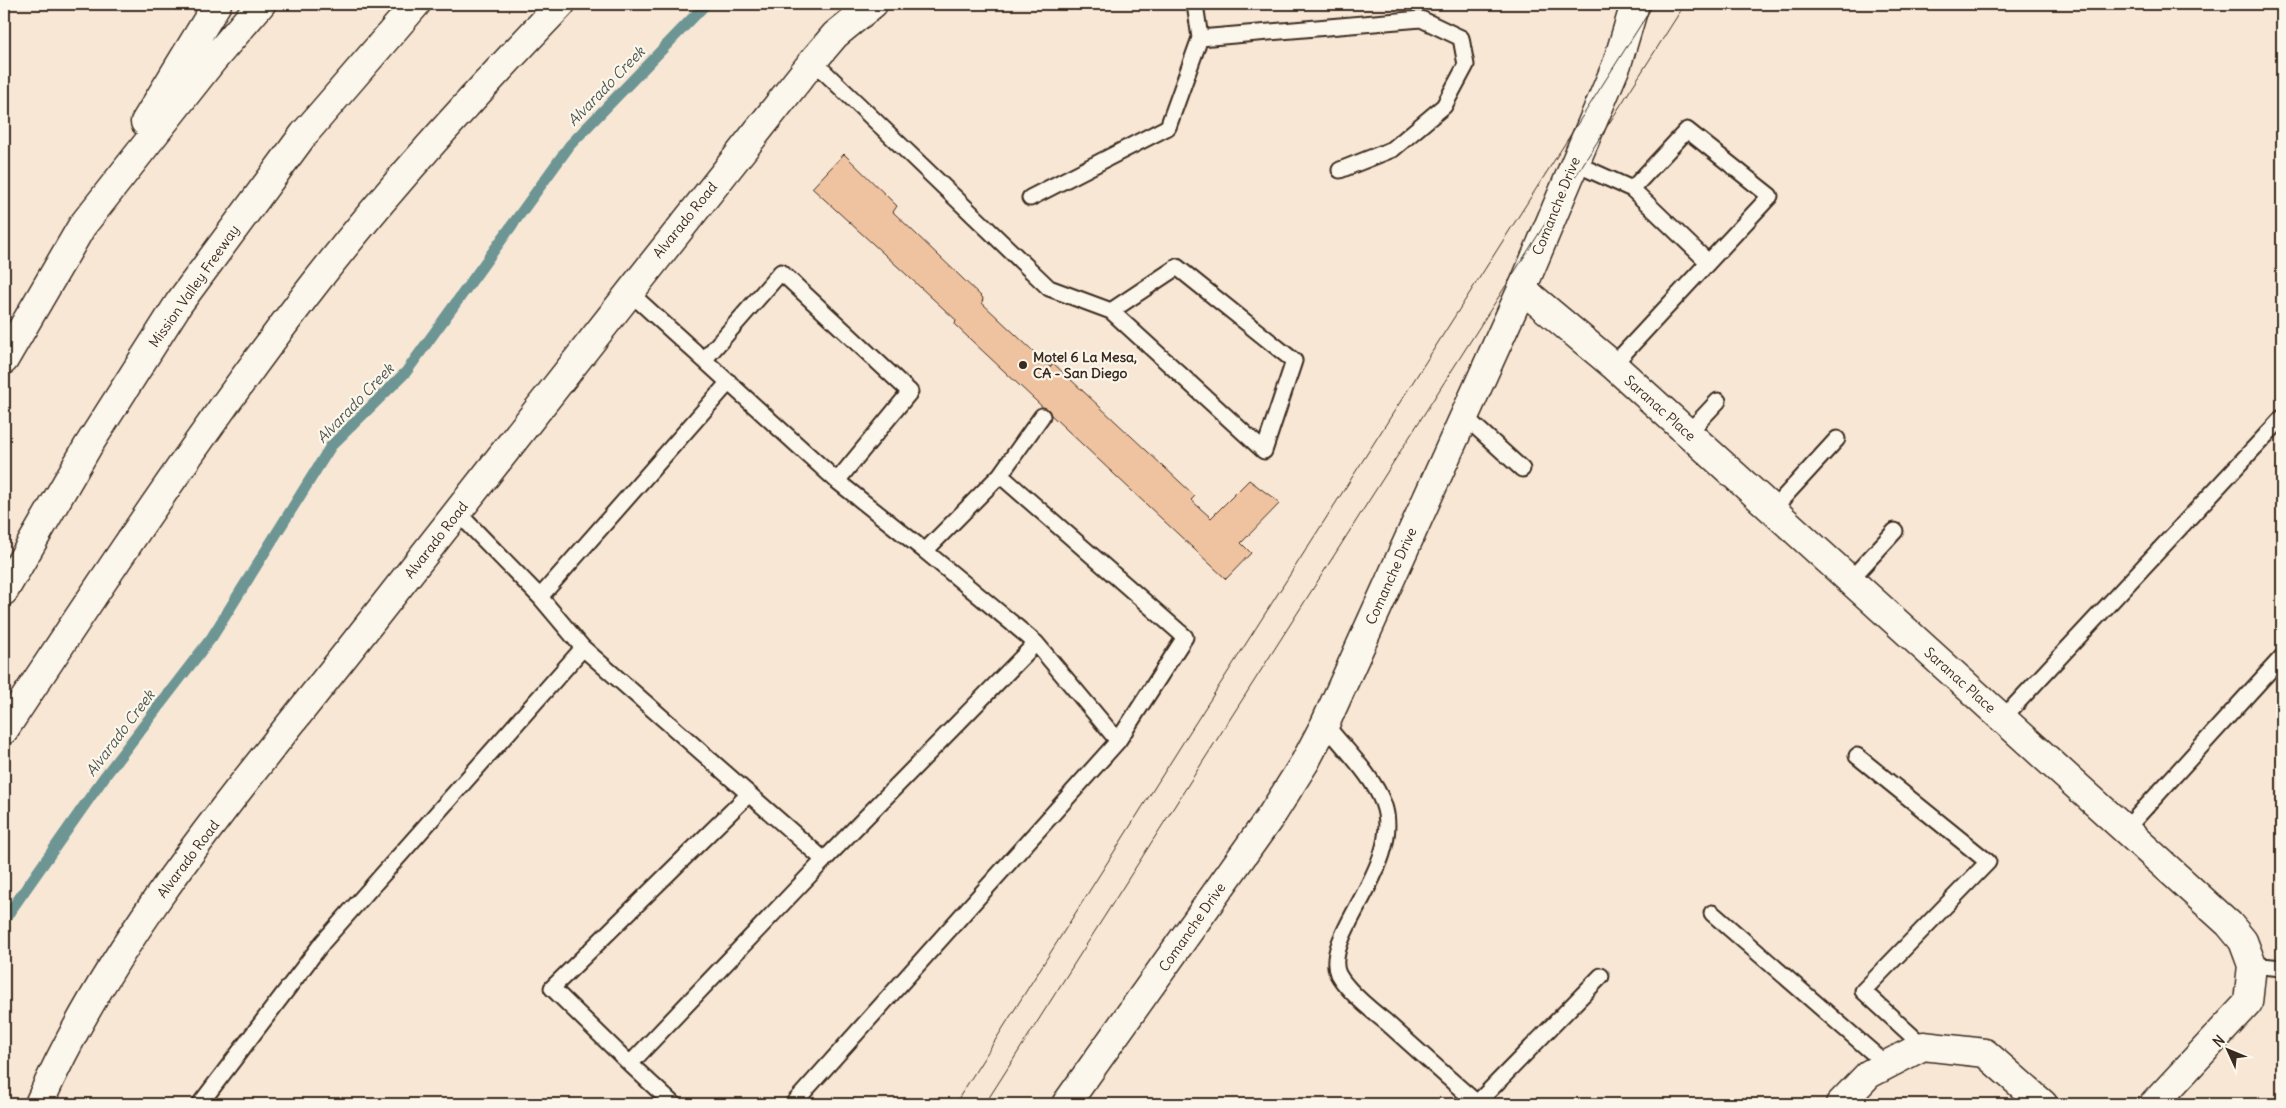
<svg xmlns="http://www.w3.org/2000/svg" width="2286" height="1108" font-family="Delius,sans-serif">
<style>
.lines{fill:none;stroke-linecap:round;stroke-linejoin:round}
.stream{stroke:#6c9594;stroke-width:11}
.building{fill:#f0c3a0;stroke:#3b2a1e}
.service-casing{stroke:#3b2a1e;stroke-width:19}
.minor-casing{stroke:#3b2a1e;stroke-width:31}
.tertiary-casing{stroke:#3b2a1e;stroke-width:31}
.motorway-casing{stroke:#3b2a1e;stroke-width:31}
.service{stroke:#fbf7ec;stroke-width:15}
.minor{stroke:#fbf7ec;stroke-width:28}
.tertiary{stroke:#fbf7ec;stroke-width:28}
.motorway{stroke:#fbf7ec;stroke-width:28}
.tram{stroke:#3b2a1e;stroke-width:1}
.poi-dot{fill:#3b2a1e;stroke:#fbf7ec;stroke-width:2}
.labels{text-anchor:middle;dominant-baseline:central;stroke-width:4.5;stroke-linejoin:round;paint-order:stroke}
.street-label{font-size:14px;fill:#3b2a1e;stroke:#fbf7ec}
.poi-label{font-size:14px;font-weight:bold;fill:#3b2a1e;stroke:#fbf7ec;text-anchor:start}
.water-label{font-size:15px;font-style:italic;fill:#4f574f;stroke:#fbf7ec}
</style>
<rect width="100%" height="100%" fill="#f8e7d5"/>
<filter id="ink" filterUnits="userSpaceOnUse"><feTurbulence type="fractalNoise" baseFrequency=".02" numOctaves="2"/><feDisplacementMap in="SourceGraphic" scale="10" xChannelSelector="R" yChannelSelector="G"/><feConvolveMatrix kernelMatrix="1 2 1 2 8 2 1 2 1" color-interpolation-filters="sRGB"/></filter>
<g filter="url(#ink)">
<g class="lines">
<!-- stream -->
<path class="stream" d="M4,920L105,776L212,637L331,446L406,372L570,145L706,4"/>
</g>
<!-- building -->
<path class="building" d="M844,154L897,206L893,212L983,298L982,303L1050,367L1053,363L1195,496L1191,500L1211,518L1249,480L1280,503L1241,543L1251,553L1226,579L955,325L956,320L812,188Z"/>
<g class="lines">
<defs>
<path id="service" d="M1200,38L1421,19L1461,38L1466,65L1444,106L1393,149L1340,170
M813,61L1049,288L1111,311L1264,451L1294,361L1177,267L1111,311
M1574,163L1632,189L1687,130L1770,196L1613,365
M1632,189L1708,262
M1030,198L1168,127L1200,38L1195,4
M628,291L704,360L781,272L910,392L837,481L925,551
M704,360L837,481
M1463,415L1522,469
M1688,433L1718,401
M1000,475L925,551L1036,643L1118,741
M1772,510L1837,439
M1850,580L1895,531
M540,597L729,382
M583,648L824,860L1036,643
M2003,718L2282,418
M1325,724C1343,747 1373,776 1383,803C1406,863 1321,936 1338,974C1346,989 1372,1011 1386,1022C1416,1049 1446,1076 1477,1103L1601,976
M1857,756L1988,862L1863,991L1923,1046
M2125,830L2282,657
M1712,913L1887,1065
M2252,965L2282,968
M630,1064L552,988L749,794
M200,1104L323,942L583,648L540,597L458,513
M673,1104L630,1064L824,860
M793,1104L1118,741L1185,637L1000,475L1042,416"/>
<path id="minor" d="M1522,289L1613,365L2229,924L2243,941L2252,965L2248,1003L2154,1104
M1840,1104L1869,1074L1923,1046L1985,1053L2043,1104"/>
<path id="tertiary" d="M39,1104C115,930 248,780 364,631C514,441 662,250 813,61L835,35L873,4
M1066,1104L1273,813L1305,762L1325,724L1522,289L1617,64L1635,4"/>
<path id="motorway" d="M145,122L217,4
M4,360L82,226L212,61L261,4
M4,591L88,446L179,303L304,134L416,4
M4,730C101,583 198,436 306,295C384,193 472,97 561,4"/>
</defs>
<!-- service casing -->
<use href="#service" class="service-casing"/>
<!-- minor casing -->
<use href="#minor" class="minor-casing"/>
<!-- tertiary casing -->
<use href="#tertiary" class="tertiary-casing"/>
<!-- motorway casing -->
<use href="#motorway" class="motorway-casing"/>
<!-- service -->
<use href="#service" class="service"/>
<!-- minor -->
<use href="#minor" class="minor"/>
<!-- tertiary -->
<use href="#tertiary" class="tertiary"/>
<!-- motorway -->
<use href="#motorway" class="motorway"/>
<!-- tram -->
<path class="tram" d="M955,1104L1189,733L1654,4
M985,1104L1685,4"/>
</g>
</g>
<!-- markers -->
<circle class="poi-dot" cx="1023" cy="365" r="5"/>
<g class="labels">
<!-- street labels -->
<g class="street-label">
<text transform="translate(1556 206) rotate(-68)">Comanche Drive</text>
<text transform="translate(685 220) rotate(-51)">Alvarado Road</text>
<text transform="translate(194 286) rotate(-55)">Mission Valley Freeway</text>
<text transform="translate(1660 408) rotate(42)">Saranac Place</text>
<text transform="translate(436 540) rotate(-52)">Alvarado Road</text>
<text transform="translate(1391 576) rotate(-66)">Comanche Drive</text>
<text transform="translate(1960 680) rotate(42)">Saranac Place</text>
<text transform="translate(188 859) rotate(-53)">Alvarado Road</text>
<text transform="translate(1192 927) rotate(-55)">Comanche Drive</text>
</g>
<!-- poi labels -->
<g class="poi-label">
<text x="1033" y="357">Motel 6 La Mesa,<tspan x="1033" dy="16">CA - San Diego</tspan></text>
</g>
<!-- water labels -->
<g class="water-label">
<text transform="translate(606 86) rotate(-46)">Alvarado Creek</text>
<text transform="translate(355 403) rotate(-46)">Alvarado Creek</text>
<text transform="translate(120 733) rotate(-53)">Alvarado Creek</text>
</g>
</g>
<!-- margin -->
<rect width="2286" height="1108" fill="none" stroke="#fbf7ec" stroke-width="20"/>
<rect x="10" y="10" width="2266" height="1088" fill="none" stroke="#3b2a1e" stroke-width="2" filter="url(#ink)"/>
<!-- north arrow -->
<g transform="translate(2228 1050) rotate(314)" stroke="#fbf7ec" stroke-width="4" paint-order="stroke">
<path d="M0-4L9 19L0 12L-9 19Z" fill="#3b2a1e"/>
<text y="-8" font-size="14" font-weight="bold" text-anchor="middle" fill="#3b2a1e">N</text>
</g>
</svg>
